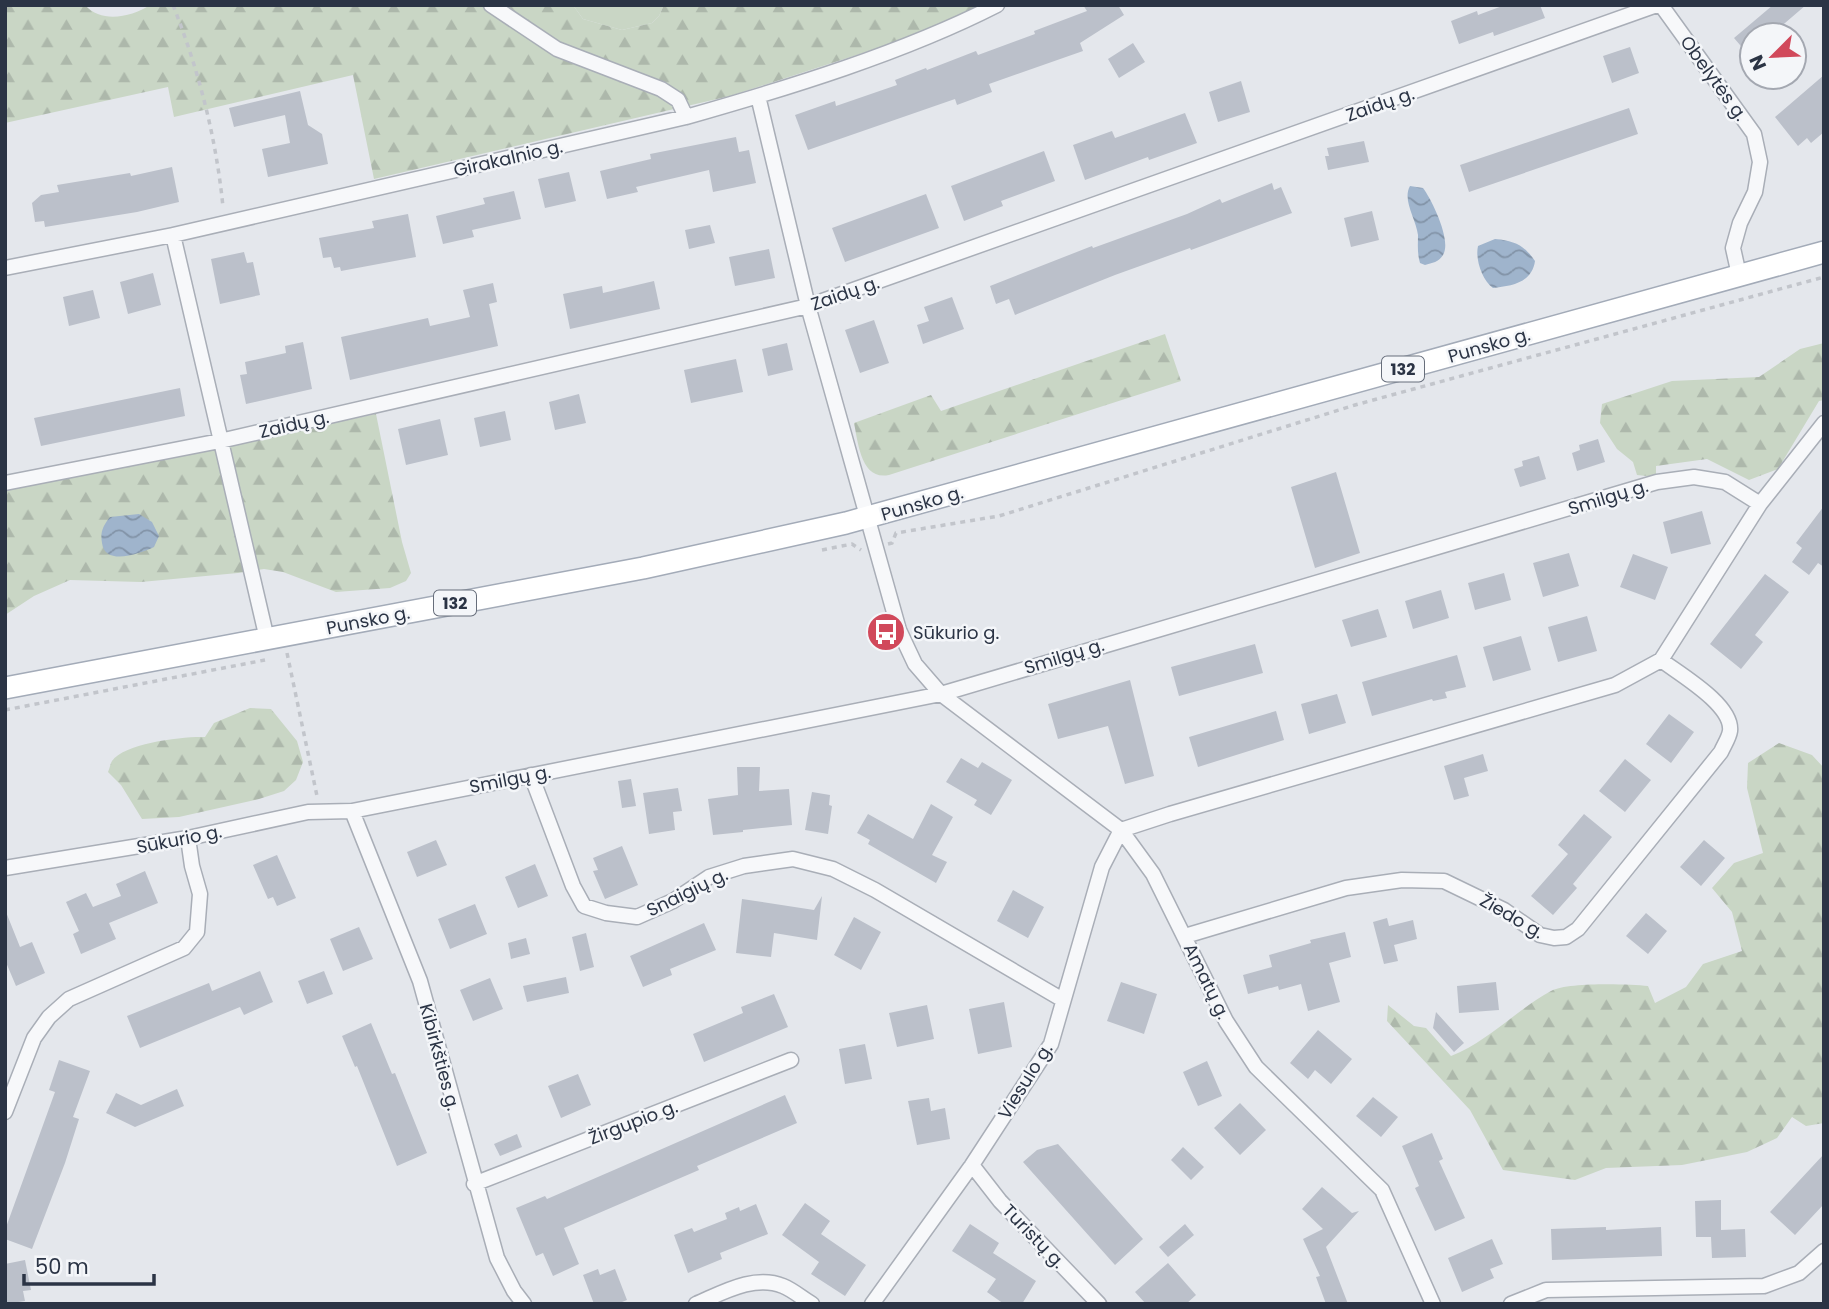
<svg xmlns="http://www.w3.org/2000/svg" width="1829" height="1309" font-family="Poppins,sans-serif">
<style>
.green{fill:#c9d6c5}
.forest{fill:url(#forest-firs)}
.water{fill:url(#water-waves)}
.building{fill:#bbc0ca}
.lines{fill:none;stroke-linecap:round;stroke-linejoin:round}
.street-casing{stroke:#a9aeb7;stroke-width:17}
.primary-casing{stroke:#a3abb8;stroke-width:24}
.path{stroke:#c2c5cb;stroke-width:3.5;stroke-dasharray:5 5;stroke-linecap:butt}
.street{stroke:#f7f8fa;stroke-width:14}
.primary{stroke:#fff;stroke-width:21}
.labels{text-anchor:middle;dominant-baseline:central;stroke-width:5;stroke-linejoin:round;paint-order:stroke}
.shield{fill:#f4f6f9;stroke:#676e7b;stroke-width:2}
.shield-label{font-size:16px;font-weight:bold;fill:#2b3445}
.street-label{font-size:18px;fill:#2b3445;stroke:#f4f6f9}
.poi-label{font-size:18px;fill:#2b3445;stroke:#f4f6f9;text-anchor:start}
</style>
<defs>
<pattern id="forest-firs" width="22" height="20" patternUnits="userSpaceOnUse" patternTransform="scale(1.75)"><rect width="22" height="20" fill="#c9d6c5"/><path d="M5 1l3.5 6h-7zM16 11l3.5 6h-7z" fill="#adb8ab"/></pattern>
<pattern id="water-waves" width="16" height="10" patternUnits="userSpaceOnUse" patternTransform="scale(1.75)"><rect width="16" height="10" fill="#9fb4cc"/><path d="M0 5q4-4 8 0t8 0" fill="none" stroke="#8293a7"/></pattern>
</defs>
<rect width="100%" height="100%" fill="#e4e7ec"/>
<!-- green -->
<path class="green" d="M573,5H664L659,16L652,23L622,30L583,19Z"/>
<!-- forest -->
<path class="forest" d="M5,5H85C102,24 131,17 150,5H573L583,19L622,30L652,23L659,16L664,5H982L909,38L730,96L374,179L353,75L174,117L168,87L5,123Z
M1165,334L1181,381L889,475C861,481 858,442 854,423L931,395L941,411Z
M1824,343V400L1819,401L1778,469L1749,480L1707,459L1656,466V477L1637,475L1633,462L1617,449L1600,423L1602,404L1672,381L1759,377L1800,349Z
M376,414L402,542L411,573L406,581L390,588L336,592L283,572L264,569L238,573L141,582L70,580L34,596L5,615V491Z
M250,708L271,709L297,741L303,762L296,780L284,791L259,799L179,817L142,819L121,785L108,772C110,768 110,764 112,761C124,743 184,736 205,737L214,723Z
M1779,743L1812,755L1824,768V1123L1806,1126L1792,1117L1777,1138L1747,1152L1682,1165L1606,1168L1575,1180L1503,1170L1470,1110L1387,1021L1388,1005L1414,1026L1426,1028L1451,1056C1489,1041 1516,1010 1551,991C1568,982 1628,984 1648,986L1655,1003L1686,987L1703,964L1742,951L1732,912L1712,888L1734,863L1763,853L1747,788L1748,763Z"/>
<!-- water -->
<path class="water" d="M1410,186L1423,188C1432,200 1452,241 1443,255C1439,262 1432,263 1425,265L1420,263C1417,253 1418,244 1418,235C1416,219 1402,200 1410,186Z
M1495,239C1515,241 1524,245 1535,261C1532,283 1511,286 1493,288C1482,280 1475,259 1478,246Z
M139,514L152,522L159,536L154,547C141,553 105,567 102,543C100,532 103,526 110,517Z"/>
<!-- building -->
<path class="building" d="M1083,5H1118L1124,15L1080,43L1083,51L989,84L992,92L957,105L955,99L808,150L795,115L835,101L836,106L897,85L895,80L926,68L927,70L976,51L978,55L1035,34L1034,31L1087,11Z
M1505,5H1540L1545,18L1494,36L1493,32L1459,44L1451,21L1477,11L1478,15Z
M1773,5H1806L1771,35H1752V59L1734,38Z
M1133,43L1145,62L1119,78L1108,59Z
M1630,47L1639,73L1612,83L1603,56Z
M1824,75V132L1811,143L1807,138L1798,146L1775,117Z
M1241,81L1250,112L1218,122L1209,92Z
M300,91L308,125L322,134L328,164L268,177L262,149L290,143L285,115L234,127L229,108Z
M1629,108L1638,134L1469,192L1460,165Z
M1185,113L1197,143L1149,160L1148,157L1085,180L1073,145L1112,131L1115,138Z
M736,137L739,152L749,150L756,183L713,192L709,170L636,187L638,192L607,199L600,171L651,159L650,154Z
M1364,141L1369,162L1328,170L1325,156H1329L1327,148Z
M1044,151L1055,181L1001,201L1003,206L964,221L951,186Z
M172,167L179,202L137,212L45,227L44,221L35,222L32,203L41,195L59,192L57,185L130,173L131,176Z
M569,172L576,201L545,208L538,179Z
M1272,183L1274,190L1281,187L1292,213L1191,250L1190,248L1115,275L1015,315L1009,299L996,304L990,286L1092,246L1093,248L1187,214L1220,199L1222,203Z
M514,191L521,219L472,230L474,237L443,244L436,216L485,204L483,198Z
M926,194L939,228L845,262L832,228Z
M1372,211L1379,240L1351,247L1344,218Z
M408,214L416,257L341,271L340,267L334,268L331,257L323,258L319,238L374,228L372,221Z
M710,225L715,243L689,249L685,230Z
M769,249L775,278L735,286L729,257Z
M244,252L247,263L253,262L260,295L220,304L211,259Z
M153,273L161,305L128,314L120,282Z
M654,281L660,309L570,329L563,294L602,286L603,293Z
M493,283L497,302L489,304L498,346L350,380L341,337L428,318L430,326L470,317L463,290Z
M93,290L100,318L69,326L63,297Z
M952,297L964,329L923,344L917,325L929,321L924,307Z
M874,320L889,363L860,373L845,330Z
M303,342L312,389L246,404L240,375L247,374L245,362L286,353L285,346Z
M787,343L793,370L768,376L762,349Z
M736,359L743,392L691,403L684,370Z
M180,388L185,416L41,446L34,418Z
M579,394L586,423L555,430L549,402Z
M505,411L511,440L480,447L474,418Z
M440,419L448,455L406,465L398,429Z
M1598,439L1605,462L1577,471L1572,453L1580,450L1579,445Z
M1539,456L1546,479L1520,487L1514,469L1523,466L1522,461Z
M1336,472L1360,553L1315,568L1291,487Z
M1824,506V567L1818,563L1809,575L1792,562L1802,548L1796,543Z
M1702,511L1711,544L1671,554L1663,522Z
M1569,553L1579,586L1543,597L1533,563Z
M1633,554L1668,567L1655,600L1620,587Z
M1504,573L1511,600L1475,610L1468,583Z
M1765,574L1789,592L1755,635L1763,642L1741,669L1710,644Z
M1441,590L1449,618L1413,629L1405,601Z
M1378,609L1387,637L1351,647L1342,620Z
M1587,616L1597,651L1558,662L1548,627Z
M1521,636L1531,670L1493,681L1483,647Z
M1255,644L1263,673L1179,696L1171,667Z
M1457,655L1466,687L1445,692L1447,698L1433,701L1432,699L1372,716L1362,682Z
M1130,680L1154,776L1125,784L1108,726L1058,739L1048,704Z
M1337,694L1346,723L1309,734L1301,704Z
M1276,711L1284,740L1198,767L1189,737Z
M1669,714L1694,732L1671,763L1646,744Z
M1483,754L1488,771L1464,778L1469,796L1454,800L1444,766Z
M961,758L978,768L982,762L1012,780L991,815L974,805L977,800L946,782Z
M1625,759L1651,780L1625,812L1599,791Z
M737,767H760L759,791L789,789L792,825L743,830V832L713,835L708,799L738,795Z
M631,779L636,806L622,808L618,781Z
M678,788L682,811L673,812L675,830L649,834L643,793Z
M812,792L830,795L829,805L832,806L828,834L805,830Z
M931,804L953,817L932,855L947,862L936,883L868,844L870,840L857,833L868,814L913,839Z
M1584,814L1612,837L1573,884L1577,888L1553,915L1531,896L1568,854L1558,845Z
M436,840L447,865L417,877L407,852Z
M1704,840L1725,858L1701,886L1680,867Z
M622,846L638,885L605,899L593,871L598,870L593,858Z
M277,855L296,898L277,906L273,897L268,899L253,865Z
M535,864L548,896L518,908L505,877Z
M145,871L158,903L109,923L116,939L81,954L73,934L79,931L66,902L86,893L93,907L121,896L116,884Z
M1013,890L1044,907L1028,938L997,921Z
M822,896L817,940L774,933L771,957L736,953L742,899L814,910Z
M475,904L487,934L450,949L438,919Z
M6,912L20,947L32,942L45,973L16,986L5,960Z
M1646,913L1667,931L1648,954L1626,936Z
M854,917L881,932L861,970L834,955Z
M1387,918L1389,926L1413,920L1417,939L1394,945L1398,961L1384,964L1373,922Z
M704,923L716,950L670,969L672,975L643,987L630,956Z
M359,927L373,959L343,971L330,939Z
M1345,932L1351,957L1329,963L1340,1002L1308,1011L1301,984L1279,990L1278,986L1248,994L1243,975L1272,967L1269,955L1311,943L1310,940Z
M586,933L594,967L580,971L572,937Z
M526,938L530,954L511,959L508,943Z
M260,971L273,1002L244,1015L240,1007L140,1048L127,1016L209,983L212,991Z
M324,971L333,994L307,1004L298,981Z
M566,977L569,993L527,1002L523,986Z
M490,978L503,1009L473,1021L460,990Z
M1121,982L1157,994L1144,1034L1107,1021Z
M1496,982L1499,1010L1459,1013L1457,986Z
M774,994L788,1027L704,1062L693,1034L743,1013L741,1007Z
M1004,1002L1012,1047L978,1054L969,1009Z
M927,1005L934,1039L897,1047L889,1013Z
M1436,1012L1464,1043L1454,1052L1433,1028Z
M371,1023L392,1074L395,1073L427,1153L397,1166L357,1066L355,1067L342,1036Z
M1318,1030L1352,1059L1331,1084L1315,1070L1308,1079L1290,1063Z
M865,1044L872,1079L845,1084L839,1049Z
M59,1060L90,1071L73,1117L79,1119L65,1163L32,1249L5,1239V1230L55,1092L49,1090Z
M1207,1061L1222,1096L1198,1106L1183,1072Z
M578,1074L591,1105L561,1118L548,1086Z
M177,1089L184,1106L135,1127L106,1113L116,1093L141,1105Z
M785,1095L797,1123L697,1166L699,1170L564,1228L579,1264L553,1276L543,1253L536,1256L516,1208L545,1196L547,1199L614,1170Z
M1373,1097L1398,1117L1381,1137L1356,1116Z
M929,1098L931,1111L945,1108L950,1139L917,1145L908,1101Z
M1240,1103L1266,1130L1240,1155L1214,1128Z
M1432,1133L1443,1159L1439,1161L1465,1218L1435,1231L1415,1188L1419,1186L1402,1146Z
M517,1134L522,1147L500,1156L494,1144Z
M1058,1144L1143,1239L1115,1265L1023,1162L1037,1150Z
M1183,1147L1204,1167L1191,1180L1171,1160Z
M1824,1154V1204L1795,1235L1770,1212Z
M1322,1187L1352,1213L1359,1211L1326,1247L1348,1304H1326L1316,1277L1320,1276L1303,1239L1323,1229L1302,1209Z
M1721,1200V1230L1745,1229L1746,1257L1712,1258L1711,1237H1696L1695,1201Z
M805,1203L830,1221L821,1234L866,1265L845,1296L811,1274L819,1262L782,1235Z
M756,1204L768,1234L720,1253L722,1259L688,1273L674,1235L692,1228L694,1232L727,1219L725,1213L739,1207L740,1211Z
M970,1224L999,1243L993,1253L1036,1281L1022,1304H1004L987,1292L996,1279L952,1251Z
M1185,1224L1194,1235L1168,1257L1159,1247Z
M1606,1227V1230L1661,1227L1662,1256L1552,1260L1551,1229Z
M1492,1239L1503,1264L1490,1269L1494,1278L1462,1292L1448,1258Z
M25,1260L31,1290L23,1291L25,1301L5,1304V1264Z
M1168,1263L1196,1295L1186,1304H1146L1135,1292Z
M598,1269L600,1275L615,1269L627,1300L617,1304H594L583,1275Z"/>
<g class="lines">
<defs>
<path id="street" d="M491,5L557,49L661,89L678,100L686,117
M1661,5L1754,134L1760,162L1755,192L1740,223L1733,248L1739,275
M758,96L808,306L899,630L915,664L941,694L1121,830L1153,874L1226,1021L1256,1067L1382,1190L1433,1304
M173,235L267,639
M5,268L173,235L686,117C788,88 903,53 997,5
M5,483L220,441L808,306L1657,5
M531,775L573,886L584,906L606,913L637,917L673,901L709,877L744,866L793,859L833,869L875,890L1063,1000
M352,811L420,981L497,1258L514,1291L524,1304
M5,868L188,838L308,812L352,811L941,694L1657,482L1694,477L1725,482L1760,504
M1185,936L1346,888L1402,880L1444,881L1504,910L1540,935L1554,938L1566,937L1578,929L1721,752C1724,745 1729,738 1730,731C1733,705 1681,675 1661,660
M5,1112L34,1038L49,1017L69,999L184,948L197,932L200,894L192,866L188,838
M972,1165L1000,1201L1099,1304
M474,1184L791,1060
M696,1304C722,1293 754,1274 783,1286C793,1290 802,1298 812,1304
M872,1304L972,1165L1051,1044L1102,867L1121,830L1170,814L1615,685L1661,660L1760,504L1824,423
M1511,1304L1546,1290L1764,1286L1799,1273L1824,1251"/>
<path id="primary" d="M5,688L643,568L846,523L1824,252"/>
</defs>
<!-- street casing -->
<use href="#street" class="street-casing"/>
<!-- primary casing -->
<use href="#primary" class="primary-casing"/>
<!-- path -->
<path class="path" d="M173,5C199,71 216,137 223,207
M888,544L892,543L896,533L999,516L1355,405L1824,277
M822,550L852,544L861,550
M287,653L317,796
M5,710L265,660"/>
<!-- street -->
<use href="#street" class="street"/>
<!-- primary -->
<use href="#primary" class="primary"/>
</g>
<!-- icons -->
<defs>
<symbol id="bus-disc" viewBox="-11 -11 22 22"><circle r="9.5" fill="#d1495b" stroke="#f4f6f9"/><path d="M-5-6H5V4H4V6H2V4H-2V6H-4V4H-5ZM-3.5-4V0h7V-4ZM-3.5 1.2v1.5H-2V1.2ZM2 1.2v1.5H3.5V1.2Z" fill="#fff"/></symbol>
</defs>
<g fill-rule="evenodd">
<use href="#bus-disc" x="864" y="610" width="44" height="44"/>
</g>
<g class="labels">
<!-- shield labels -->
<g class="shield">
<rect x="1382" y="356.5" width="42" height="25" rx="5"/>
<rect x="434" y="590.5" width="42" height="25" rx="5"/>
</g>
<g class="shield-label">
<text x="1403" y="369">132</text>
<text x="455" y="603">132</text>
</g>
<!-- street labels -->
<g class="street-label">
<text transform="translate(1714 78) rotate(54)">Obelytės g.</text>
<text transform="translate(1380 104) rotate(-19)">Zaidų g.</text>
<text transform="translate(508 158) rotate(-13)">Girakalnio g.</text>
<text transform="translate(845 293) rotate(-19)">Zaidų g.</text>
<text transform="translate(1489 345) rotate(-16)">Punsko g.</text>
<text transform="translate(294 424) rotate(-13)">Zaidų g.</text>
<text transform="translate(1608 497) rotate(-17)">Smilgų g.</text>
<text transform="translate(922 503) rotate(-16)">Punsko g.</text>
<text transform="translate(368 620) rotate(-11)">Punsko g.</text>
<text transform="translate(1064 656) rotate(-17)">Smilgų g.</text>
<text transform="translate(510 779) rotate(-11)">Smilgų g.</text>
<text transform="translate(179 839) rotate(-11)">Sūkurio g.</text>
<text transform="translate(687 892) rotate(-26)">Snaigių g.</text>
<text transform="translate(1512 916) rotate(30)">Žiedo g.</text>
<text transform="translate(1207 981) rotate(64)">Amatų g.</text>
<text transform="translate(440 1057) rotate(75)">Kibirkšties g.</text>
<text transform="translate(1025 1081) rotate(-58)">Viesulo g.</text>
<text transform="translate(633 1122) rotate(-21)">Žirgupio g.</text>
<text transform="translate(1034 1236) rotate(46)">Turistų g.</text>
</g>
<!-- poi labels -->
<g class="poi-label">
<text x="913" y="632">Sūkurio g.</text>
</g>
</g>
<!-- border -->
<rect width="1829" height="1309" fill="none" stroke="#2b3445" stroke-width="14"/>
<!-- north arrow -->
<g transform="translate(1773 56) rotate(246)"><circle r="33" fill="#f4f6f9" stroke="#a4a8b1" stroke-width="2"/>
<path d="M0-5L12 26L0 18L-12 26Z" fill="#d1495b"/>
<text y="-10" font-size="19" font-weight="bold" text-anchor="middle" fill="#2b3445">N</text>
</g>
<!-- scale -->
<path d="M24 1274v10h130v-10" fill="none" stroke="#2b3445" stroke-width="3.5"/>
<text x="35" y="1274" font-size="21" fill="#2b3445" stroke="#f4f6f9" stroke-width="5" paint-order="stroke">50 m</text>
</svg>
